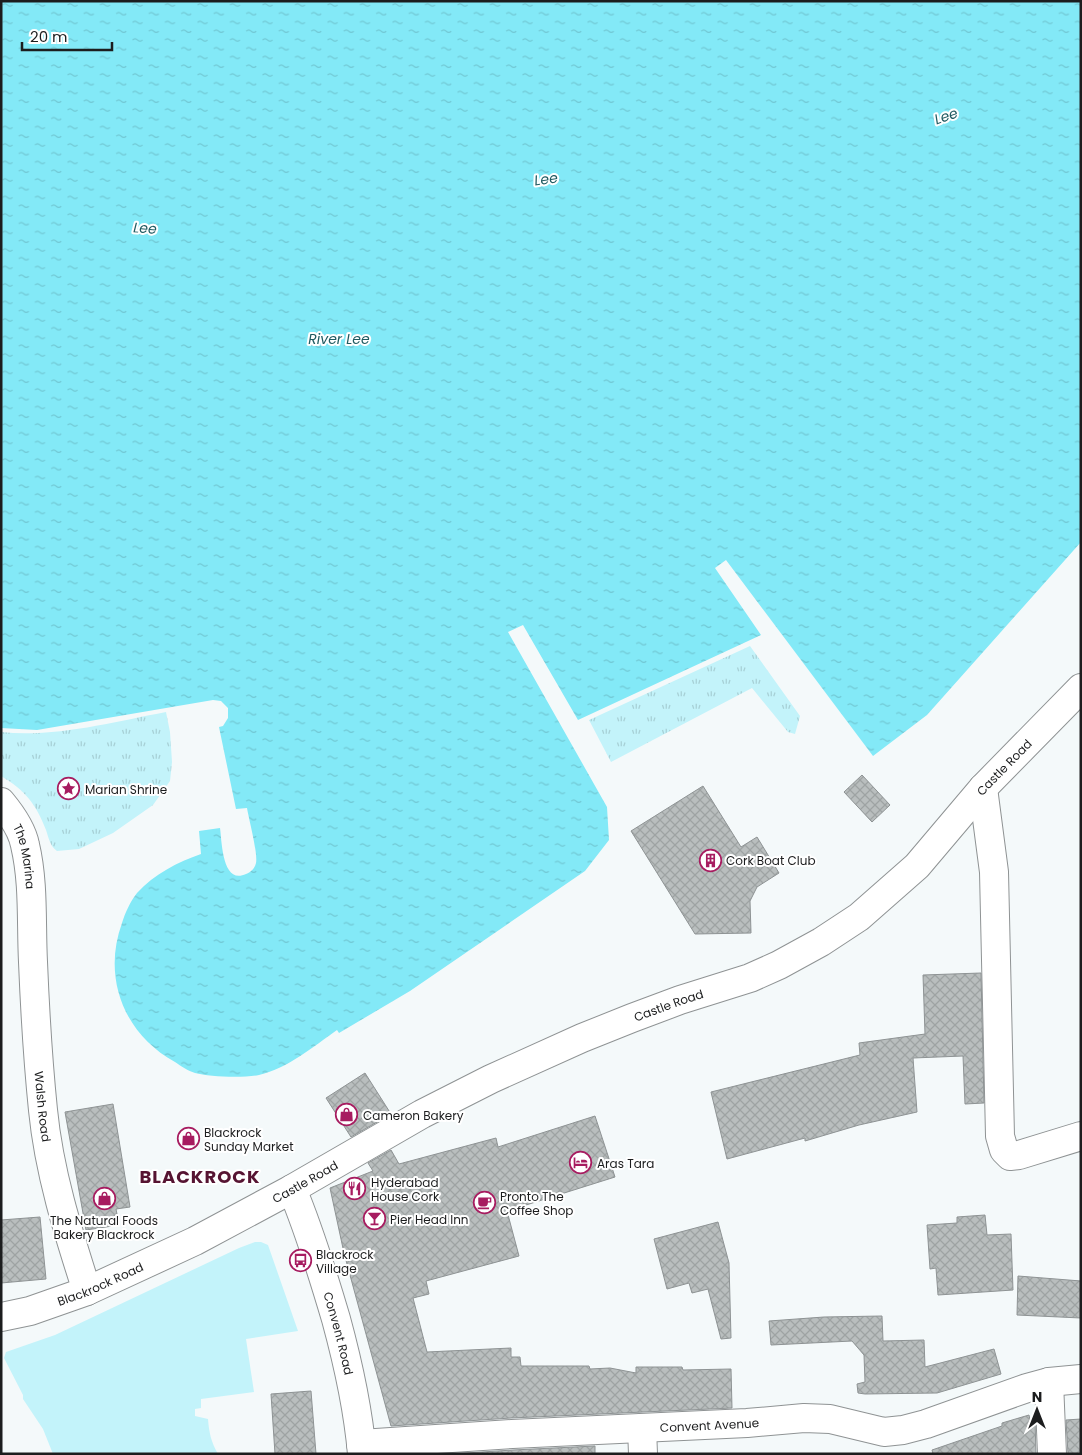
<svg xmlns="http://www.w3.org/2000/svg" width="1082" height="1455" font-family="Poppins,sans-serif">
<style>
.grass{fill:url(#grass-tufts)}
.park{fill:#c3f3fa}
.water{fill:url(#water-ripples)}
.building{fill:url(#building-cross-hatch);stroke:#8e9394}
.lines{fill:none;stroke-linecap:round;stroke-linejoin:round}
.minor-casing{stroke:#8f9394;stroke-width:30}
.secondary-casing{stroke:#8f9394;stroke-width:30}
.minor{stroke:#fff;stroke-width:28}
.secondary{stroke:#fff;stroke-width:28}
.labels{text-anchor:middle;dominant-baseline:central;stroke-width:4;stroke-linejoin:round;paint-order:stroke}
.street-label{font-size:12px;fill:#1c1d1e;stroke:#fff}
.poi-label{font-size:12px;fill:#1c1d1e;stroke:#fff;text-anchor:start}
.water-label{font-size:14px;font-style:italic;fill:#1f5a61;stroke:#fff}
.district-label{font-size:18px;font-weight:bold;letter-spacing:1px;fill:#561432;stroke:#fff}
</style>
<defs>
<pattern id="grass-tufts" width="24" height="20" patternUnits="userSpaceOnUse" patternTransform="scale(1.25)"><rect width="24" height="20" fill="#c3f3fa"/><path d="M3 7l-1-3M5 7V3M7 7l1-3M15 17l-1-3M17 17v-4M19 17l1-3" fill="none" stroke="#a7d0d6"/></pattern>
<pattern id="water-ripples" width="26" height="14" patternUnits="userSpaceOnUse" patternTransform="scale(1.25)"><rect width="26" height="14" fill="#83e9f7"/><path d="M2 4q2-2 4 0t4 0M15 11q2-2 4 0t4 0" fill="none" stroke="#71c7d3"/></pattern>
<pattern id="building-cross-hatch" width="8" height="8" patternUnits="userSpaceOnUse" patternTransform="scale(1.25)"><rect width="8" height="8" fill="#b9bebe"/><path d="M0 0l8 8M0 8l8-8" fill="none" stroke="#9ea3a3"/></pattern>
</defs>
<rect width="100%" height="100%" fill="#f4f9fa"/>
<!-- grass -->
<path class="grass" d="M750,646L800,716L795,734L788,732L752,688L611,762L589,720Z
M166,712L170,732L172,762L170,781L153,805L113,833L79,849L57,851C50,846 49,839 46,830C36,804 25,790 1,776V732C54,738 113,722 166,712Z"/>
<!-- park -->
<path class="park" d="M255,1242H261L268,1245L298,1331L246,1339L254,1392L201,1399V1408L195,1409V1416L208,1419C209,1432 211,1442 218,1454H53L43,1429L23,1399V1395L4,1358L6,1352L55,1335L239,1248Z"/>
<!-- water -->
<path class="water" d="M1,1H1081V542L927,715L873,756L726,560L715,568L761,635L578,720L523,625L508,632L607,807L609,840L585,871L410,991L339,1033L337,1030C313,1047 288,1068 259,1075C244,1078 209,1077 195,1073C188,1071 181,1066 175,1062C124,1034 102,978 122,923C125,913 130,902 137,893C154,874 178,862 201,854L199,831L220,828C222,842 222,885 246,874C251,872 255,868 256,863C258,853 249,820 247,808L236,809L219,727L223,726L228,718V708L221,701L213,700L37,730L1,728Z"/>
<!-- building -->
<path class="building" d="M862,775L890,805L872,822L844,792Z
M703,786L741,847L757,837L779,873L757,887L750,901L751,933L695,934L631,831Z
M981,973L984,1103L965,1104L963,1056L913,1058L917,1112L859,1125L805,1141V1138L727,1159L711,1092L860,1055L859,1043L925,1034L923,975Z
M365,1073L391,1114L351,1137L326,1098Z
M113,1104L130,1207L116,1209L119,1225L86,1230L65,1112Z
M595,1116L615,1177L507,1211L519,1256L426,1281L429,1294L413,1298L427,1352L511,1348V1357H520L521,1366H589L590,1369L610,1368L636,1373V1367H682L683,1370L731,1369L732,1408L511,1418L391,1426L344,1253L330,1188L373,1171L368,1163L391,1150L399,1164L496,1138L498,1147Z
M985,1215L987,1235L1011,1234L1013,1290L938,1295L936,1268L930,1269L927,1225L957,1223V1217Z
M40,1217L46,1279L1,1283V1220Z
M718,1222L729,1263L731,1338L721,1339L708,1289L692,1293L689,1283L667,1289L654,1239Z
M1018,1276L1081,1281V1318L1017,1315Z
M882,1316L883,1341L924,1340L925,1367L994,1349L1001,1374L937,1393L865,1394L858,1393L857,1384L865,1382L864,1355L852,1341L771,1345L769,1321L824,1317Z
M311,1391L316,1454H275L271,1394Z
M1029,1415L1030,1420H1035L1036,1454H933L932,1450L1002,1426V1423Z
M1081,1419V1454H1068L1066,1420Z
M595,1446V1454H450L513,1450Z"/>
<g class="lines">
<defs>
<g id="minor">
<path d="M983,788L994,872L1000,1136L1004,1150L1010,1156L1019,1155L1081,1136"/>
<path id="s1" d="M1,802C11,814 22,829 25,845C34,883 31,923 33,962C35,1011 38,1061 43,1110C49,1172 68,1232 87,1291"/>
<path id="s2" d="M292,1189C310,1232 323,1275 336,1319C348,1363 358,1408 362,1454"/>
<path d="M1049,1382L1052,1454"/>
<path d="M642,1428L643,1454"/>
<path id="s3" d="M361,1444L512,1434L747,1423L804,1418L830,1419L884,1432L903,1430L926,1424L1027,1388L1049,1382L1081,1379"/>
</g>
<g id="secondary">
<path id="s4" d="M1,1317L30,1311L87,1291L195,1241L292,1189L422,1114L491,1079L582,1038L632,1018L680,1000L750,978L779,965L821,942L859,917L917,866L983,788L1081,688"/>
</g>
</defs>
<!-- minor casing -->
<use href="#minor" class="minor-casing"/>
<!-- secondary casing -->
<use href="#secondary" class="secondary-casing"/>
<!-- minor -->
<use href="#minor" class="minor"/>
<!-- secondary -->
<use href="#secondary" class="secondary"/>
</g>
<!-- icons -->
<defs>
<symbol id="sight-ring" viewBox="-11 -11 22 22"><circle r="9.5" fill="#fff" stroke="#a71c60" stroke-width="1.5"/><path d="M0-6L1.8-2.2L6-1.7L2.9 1.2L3.7 5.4L0 3.3L-3.7 5.4L-2.9 1.2L-6-1.7L-1.8-2.2Z" fill="#a71c60"/></symbol>
<symbol id="building-ring" viewBox="-11 -11 22 22"><circle r="9.5" fill="#fff" stroke="#a71c60" stroke-width="1.5"/><path d="M-4-6H4V6H1V3H-1V6H-4ZM-2.5-4.3h1.7v1.8h-1.7ZM.8-4.3h1.7v1.8H.8ZM-2.5-1h1.7V.8h-1.7ZM.8-1h1.7V.8H.8Z" fill="#a71c60"/></symbol>
<symbol id="shop-ring" viewBox="-11 -11 22 22"><circle r="9.5" fill="#fff" stroke="#a71c60" stroke-width="1.5"/><path d="M-5-2.5h2.3a2.7 3.5 0 0 1 5.4 0H5L5.5 6h-11ZM-1.5-2.5h3a1.5 2.3 0 0 0-3 0Z" fill="#a71c60"/></symbol>
<symbol id="hotel-ring" viewBox="-11 -11 22 22"><circle r="9.5" fill="#fff" stroke="#a71c60" stroke-width="1.5"/><path d="M-6-4.5h1.5V1H6V5H4.5V3h-9V5H-6ZM-4 0a1.8 1.8 0 1 1 3.6 0ZM.5 0V-2.5h3Q6-2.5 6 0Z" fill="#a71c60"/></symbol>
<symbol id="restaurant-ring" viewBox="-11 -11 22 22"><circle r="9.5" fill="#fff" stroke="#a71c60" stroke-width="1.5"/><path d="M-5-6h1v4h1v-4h1v4h1v-4h1v5L-1.5 .5V6h-2V.5L-5-1ZM5-6V6H3V1.5H1.5Q1.5-4 5-6Z" fill="#a71c60"/></symbol>
<symbol id="cafe-ring" viewBox="-11 -11 22 22"><circle r="9.5" fill="#fff" stroke="#a71c60" stroke-width="1.5"/><path d="M-5.5-4.5H6V0H3Q3 3.5 0 3.5H-2.5Q-5.5 3.5-5.5 0ZM3-3.2v2h1.7v-2ZM-6 4.5H4V6H-6Z" fill="#a71c60"/></symbol>
<symbol id="bar-ring" viewBox="-11 -11 22 22"><circle r="9.5" fill="#fff" stroke="#a71c60" stroke-width="1.5"/><path d="M-6-5H6L.8 .8V4.5H3.5V6h-7V4.5H-.8V.8Z" fill="#a71c60"/></symbol>
<symbol id="bus-ring" viewBox="-11 -11 22 22"><circle r="9.5" fill="#fff" stroke="#a71c60" stroke-width="1.5"/><path d="M-5-6H5V4H4V6H2V4H-2V6H-4V4H-5ZM-3.5-4V0h7V-4ZM-3.5 1.2v1.5H-2V1.2ZM2 1.2v1.5H3.5V1.2Z" fill="#a71c60"/></symbol>
</defs>
<g fill-rule="evenodd">
<use href="#sight-ring" x="56" y="776" width="25" height="25"/>
<use href="#building-ring" x="698" y="848" width="25" height="25"/>
<use href="#shop-ring" x="334" y="1102" width="25" height="25"/>
<use href="#shop-ring" x="176" y="1126" width="25" height="25"/>
<use href="#hotel-ring" x="568" y="1150" width="25" height="25"/>
<use href="#restaurant-ring" x="342" y="1176" width="25" height="25"/>
<use href="#shop-ring" x="92" y="1186" width="25" height="25"/>
<use href="#cafe-ring" x="472" y="1190" width="25" height="25"/>
<use href="#bar-ring" x="362" y="1206" width="25" height="25"/>
<use href="#bus-ring" x="288" y="1248" width="25" height="25"/>
</g>
<g class="labels">
<!-- street labels -->
<g class="street-label">
<text stroke="none"><textPath href="#s4" startOffset="1159">Castle Road</textPath></text>
<text stroke="none"><textPath href="#s1" startOffset="61">The Marina</textPath></text>
<text stroke="none"><textPath href="#s4" startOffset="739">Castle Road</textPath></text>
<text stroke="none"><textPath href="#s1" startOffset="312">Walsh Road</textPath></text>
<text stroke="none"><textPath href="#s4" startOffset="334">Castle Road</textPath></text>
<text stroke="none"><textPath href="#s4" startOffset="105">Blackrock Road</textPath></text>
<text stroke="none"><textPath href="#s2" startOffset="152">Convent Road</textPath></text>
<text stroke="none"><textPath href="#s3" startOffset="349">Convent Avenue</textPath></text>
</g>
<!-- poi labels -->
<g class="poi-label">
<text x="85" y="789">Marian Shrine</text>
<text x="726" y="860">Cork Boat Club</text>
<text x="363" y="1115">Cameron Bakery</text>
<text x="204" y="1132">Blackrock<tspan x="204" dy="14">Sunday Market</tspan></text>
<text x="597" y="1163">Aras Tara</text>
<text x="371" y="1182">Hyderabad<tspan x="371" dy="14">House Cork</tspan></text>
<text x="500" y="1196">Pronto The<tspan x="500" dy="14">Coffee Shop</tspan></text>
<text x="390" y="1219">Pier Head Inn</text>
<text x="104" y="1220" text-anchor="middle">The Natural Foods<tspan x="104" dy="14">Bakery Blackrock</tspan></text>
<text x="316" y="1254">Blackrock<tspan x="316" dy="14">Village</tspan></text>
</g>
<!-- water labels -->
<g class="water-label">
<text transform="translate(946 116) rotate(-19)">Lee</text>
<text transform="translate(546 179) rotate(-8)">Lee</text>
<text transform="translate(145 228) rotate(4)">Lee</text>
<text x="339" y="339">River Lee</text>
</g>
<!-- district labels -->
<g class="district-label">
<text x="200" y="1176">BLACKROCK</text>
</g>
</g>
<!-- border -->
<rect width="1082" height="1455" fill="none" stroke="#1c1d1e" stroke-width="5"/>
<!-- north arrow -->
<g transform="translate(1037 1410)" stroke="#ffffff" stroke-width="4" paint-order="stroke">
<path d="M0-4L9 19L0 12L-9 19Z" fill="#1c1d1e"/>
<text y="-8" font-size="14" font-weight="bold" text-anchor="middle" fill="#1c1d1e">N</text>
</g>
<!-- scale -->
<path d="M22 42v8h90v-8" fill="none" stroke="#1c1d1e" stroke-width="2.5"/>
<text x="30" y="42" font-size="15" fill="#1c1d1e" stroke="#ffffff" stroke-width="4" paint-order="stroke">20 m</text>
</svg>
